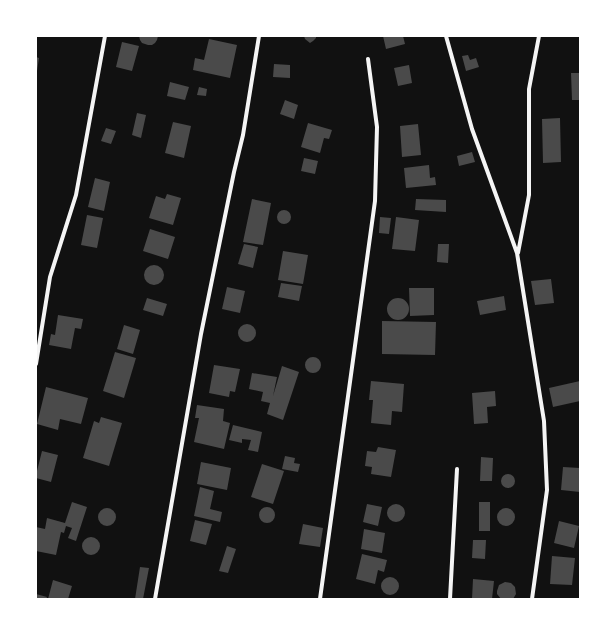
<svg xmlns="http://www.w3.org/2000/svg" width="616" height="635" font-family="Commissioner,sans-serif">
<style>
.building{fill:#4a4a4a}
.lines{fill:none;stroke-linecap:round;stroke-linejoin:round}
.minor{stroke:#f5f5f5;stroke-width:4}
</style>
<rect width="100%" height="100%" fill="#111"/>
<!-- building -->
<path class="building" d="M139,36H158L157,40L155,43L152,45H148L142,43L140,40Z
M304,36H316V38L313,41L310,43L305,39Z
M383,36H403L405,44L386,49Z
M209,39L237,45L230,78L193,70L195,58L204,60Z
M122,42L139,46L132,71L116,67Z
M468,55L470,60L476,58L479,67L466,71L462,56Z
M36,57L39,58L37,71H36Z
M274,64L290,65V78L273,77Z
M409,65L412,83L398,86L394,68Z
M571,73H580V100H572Z
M170,82L189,87L185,100L167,96Z
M199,87L207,89L206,96L197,95Z
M285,100L298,105L294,119L280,114Z
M137,113L146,115L141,138L132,135Z
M560,118L561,162L543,163L542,119Z
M173,122L191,126L184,158L165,153Z
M308,123L332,130L329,139L324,138L320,153L301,147Z
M418,124L421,155L402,157L400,126Z
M106,128L116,131L111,144L101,141Z
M472,152L475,162L459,166L457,156Z
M304,158L318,161L315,174L301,171Z
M429,165L430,178L435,177L436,185L406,188L404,168Z
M95,178L110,182L104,211L88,207Z
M167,194L181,198L173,225L149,218L156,196L165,199Z
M252,199L271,203L263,245L243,242Z
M416,199L446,200V212L415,210Z
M277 217a7 7 0 1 1 14 0a7 7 0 1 1-14 0Z
M87,215L103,218L97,248L81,245Z
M380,217L391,218L389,234L379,233Z
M396,217L419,220L415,251L392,249Z
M150,229L175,237L168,259L143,251Z
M244,244L258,247L253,268L238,264Z
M438,244H449L448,263L437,262Z
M283,251L308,255L303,284L278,280Z
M144 275a10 10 0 1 1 20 0a10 10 0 1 1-20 0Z
M551,279L554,303L535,305L531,281Z
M281,283L302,286L299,301L278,297Z
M227,287L245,291L240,313L222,309Z
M409,288H434V315L410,316Z
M504,296L506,310L480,315L477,301Z
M387 309a11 11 0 1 1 22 0a11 11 0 1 1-22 0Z
M147,298L167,304L163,316L143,310Z
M58,315L83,319L81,329L75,328L71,349L49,345L51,334L55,335Z
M382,321L436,322L435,355L382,354Z
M238 333a9 9 0 1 1 18 0a9 9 0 1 1-18 0Z
M124,325L140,330L133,354L117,349Z
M115,352L136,358L124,398L103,391Z
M305 365a8 8 0 1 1 16 0a8 8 0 1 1-16 0Z
M214,365L240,369L235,392L230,391L229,397L209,393Z
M282,366L299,372L283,420L267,414L270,403L261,401L263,392L249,389L252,373L277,377L273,396Z
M371,381L404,384L402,412L392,411L391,425L371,423L373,400H369Z
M580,381V401L553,407L549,388Z
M46,387L88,398L81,424L60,419L58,430L37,424Z
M495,391L496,406L487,407L488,423L474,424L472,393Z
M197,405L224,409L223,421L230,423L224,449L194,442L199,418H195Z
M101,417L122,423L109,466L83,458L94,421L99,423Z
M233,425L262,432L258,452L248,450L251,440L242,439V443L229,440Z
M378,447L396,450L391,477L371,474L372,467L365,466L367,451L376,452Z
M42,451L58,455L51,482L36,478V475Z
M285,456L295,458L294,463L300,464L298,472L282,469Z
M481,457L493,458L492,481H480Z
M201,462L231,468L227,490L197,484Z
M262,464L284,471L273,504L251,497Z
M563,467L580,468V492L561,490Z
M501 481a7 7 0 1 1 14 0a7 7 0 1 1-14 0Z
M200,487L214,491L210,509L222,512L220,522L194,516Z
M72,502L87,507L76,541L68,538L72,528L66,526L64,533L61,532L56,555L36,551V527L45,529L47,518L65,523Z
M479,502H490V531H479Z
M387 513a9 9 0 1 1 18 0a9 9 0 1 1-18 0Z
M367,504L382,507L378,526L363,522Z
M259 515a8 8 0 1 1 16 0a8 8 0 1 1-16 0Z
M497 517a9 9 0 1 1 18 0a9 9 0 1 1-18 0Z
M98 517a9 9 0 1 1 18 0a9 9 0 1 1-18 0Z
M195,520L212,524L206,545L190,541Z
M559,521L579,526L574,548L554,543Z
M303,524L323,528L320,547L299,544Z
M364,529L385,533L382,553L361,549Z
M82 546a9 9 0 1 1 18 0a9 9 0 1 1-18 0Z
M473,540H486L485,559L472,558Z
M227,546L236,549L228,573L219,571Z
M362,554L387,560L384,572L378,570L375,584L356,579Z
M552,556L575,558L572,585L550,584Z
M140,567L149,568L143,599H135Z
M381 586a9 9 0 1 1 18 0a9 9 0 1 1-18 0Z
M473,579L494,581L492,599H472Z
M53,580L72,586L68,599H48Z
M505,582L511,583L515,587L516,594L513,599H501L497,594V591L499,585Z
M36,594L47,597L46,599H36Z"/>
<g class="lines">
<!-- minor -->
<path class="minor" d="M446,36L472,129L517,253L544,421L547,490L532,599
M518,253L529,195V89L539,36
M36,364L50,277L76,195L105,36
M155,599L201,334L234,172L243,135L259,36
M320,599L375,201L377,127L368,59
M450,599L457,469"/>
</g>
<!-- border -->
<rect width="616" height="635" fill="none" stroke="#ffffff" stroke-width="74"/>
</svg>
